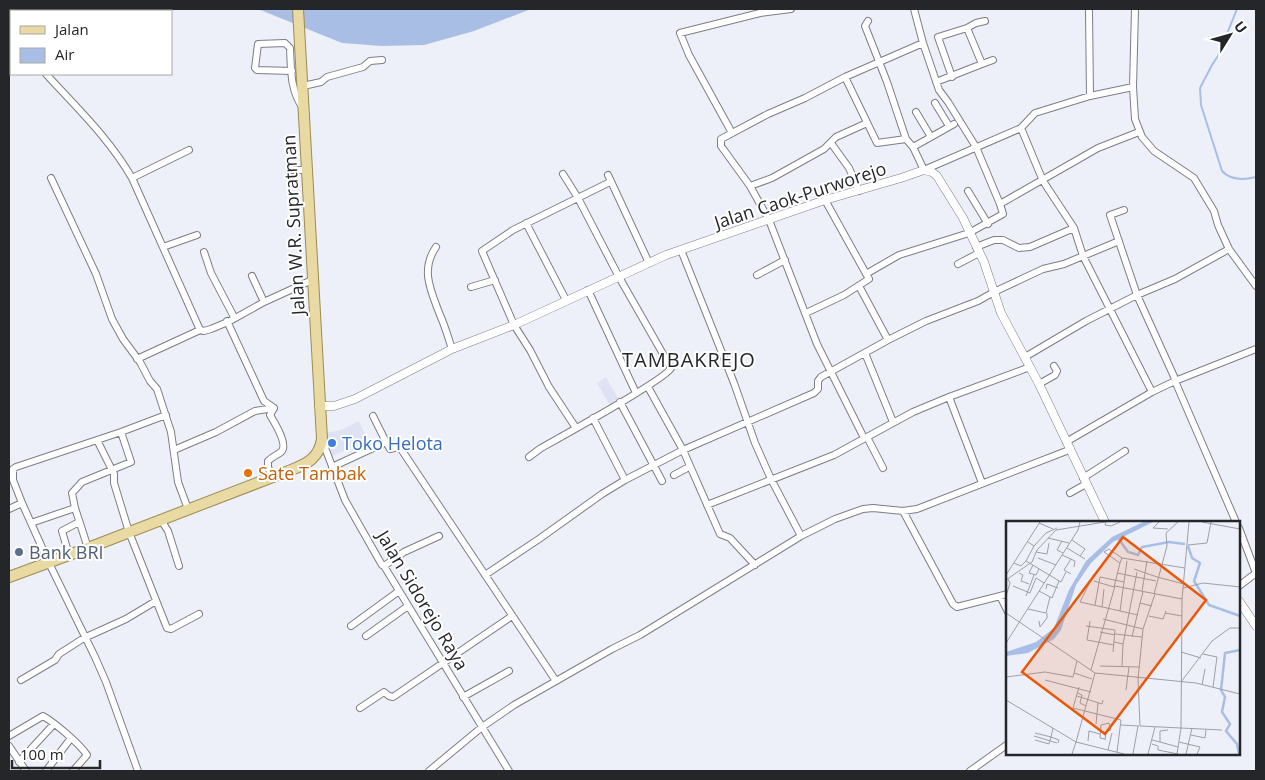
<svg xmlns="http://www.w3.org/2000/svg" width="1265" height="780" font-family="'Open Sans',sans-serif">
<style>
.built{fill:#dfe2f2}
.water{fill:#a8bee4}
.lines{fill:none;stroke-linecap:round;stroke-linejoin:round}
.stream{stroke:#a8bee4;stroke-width:2}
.minor-casing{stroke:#7c7e86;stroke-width:8}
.tertiary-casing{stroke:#7c7e86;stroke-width:9}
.primary-casing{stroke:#9b8b52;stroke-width:12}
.minor{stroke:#fff;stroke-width:6}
.tertiary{stroke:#fff;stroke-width:8}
.primary{stroke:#e9daa4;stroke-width:10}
.shop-dot{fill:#3f7fe0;stroke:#fff;stroke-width:2}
.food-dot{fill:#e8710a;stroke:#fff;stroke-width:2}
.service-dot{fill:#5c6f8a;stroke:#fff;stroke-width:2}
.labels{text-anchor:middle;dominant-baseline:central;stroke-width:4;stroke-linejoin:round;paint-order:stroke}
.street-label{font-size:18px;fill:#252629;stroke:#fff}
.shop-label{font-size:18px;fill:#366cbe;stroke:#fff;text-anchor:start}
.food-label{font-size:18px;fill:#c56008;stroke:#fff;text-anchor:start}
.service-label{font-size:18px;fill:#4e5e75;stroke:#fff;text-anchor:start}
.quarter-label{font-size:20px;letter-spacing:1px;fill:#252629;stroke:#fff}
.inset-river{fill:none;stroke:#a8bee4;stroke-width:2.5}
.inset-road{fill:none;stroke:#9e9fa6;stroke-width:1}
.view{fill:#e8590c;fill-opacity:0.15;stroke:#e8590c;stroke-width:2.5}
.inset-edge{fill:none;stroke:#252629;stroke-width:2.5}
</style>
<rect width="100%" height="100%" fill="#eef0f9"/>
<!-- built -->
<path class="built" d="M606,377L620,402L611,407L597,383Z
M359,421L368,441L332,456L326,433L341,430Z"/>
<!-- water -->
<path class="water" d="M258,9H531L474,31L424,45L382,46L342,43Z"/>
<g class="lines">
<!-- stream -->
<path class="stream" d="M1237,9L1218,56L1212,65L1200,88L1201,105L1222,171C1231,181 1244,180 1256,177"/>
<defs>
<path id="minor" d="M914,9L923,43
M1089,9L1090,96L1133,87L1135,9
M868,21L865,26L887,82L906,139L913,147L924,170L1021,128L1035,113L1090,96
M9,34L11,36
M982,64L993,60
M292,71L257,70L255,68L258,44L285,43L290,48C291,68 290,91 303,108
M46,74C76,107 109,138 132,178L200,330L204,331L211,329L230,321L264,302L312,280
M845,77L877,143L906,139
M952,77L938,37L967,28
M936,82L982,64L967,28L976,23L985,21
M303,86L321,82L327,77L363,67L370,61L382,60
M1133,87L1135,119L1142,137L1154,151L1194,178L1214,211L1218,225L1229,249L1256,286
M935,103L949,126
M916,112L931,137L954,124
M1021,128L1043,181L1074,228L1083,256L1152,392
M732,133L689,55L680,33L760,13L791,9
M831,143L849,168L859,191
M913,147L931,137
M292,170H307
M608,175L649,263
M51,178L96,274L112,319L123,339L140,362L150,381L157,389L171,432L178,482L188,509
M132,178L189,150
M750,186L772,178L824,149L836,137L867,123
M968,191L988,224
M1124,210L1110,215L1137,295L1176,381
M526,223L566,300
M163,247L197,235
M436,247C420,270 431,291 440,315C445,326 448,337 452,349
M976,247L994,240H1003L1019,248L1030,247L1074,228
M204,252L211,273L234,317
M958,264L979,253
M866,274L899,255L969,233L1003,214L1000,204
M757,275L785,260
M252,276L264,302
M859,286L888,340
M471,287L495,280
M588,290L636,393
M806,313L844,295L869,279L825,200
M227,321L264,401L274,408L270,415C274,422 289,445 281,452C277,455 272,457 268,461V467L272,477
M865,353L893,422
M1025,357L1086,321L1137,295L1175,279L1229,249
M137,359L200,330
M1175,381L1236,522
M1039,384L1055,375L1057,371L1054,366
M648,387L683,450L720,534L730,538L755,565
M620,402L662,481
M593,418L625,480L683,450L814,393L818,389V381L821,377L888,340L926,321L978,301L994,292L1043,269L1064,264L1119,241
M576,428L549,387L530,350L514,325L482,251L513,230L610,182
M867,437L883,468
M864,438L817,344L769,220L750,186L721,146V139L768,114L805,98L845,77L923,43L939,90L948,102L976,147L1000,204L1098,148L1139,132
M97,440L114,474V483L129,532L167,628L171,629L199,614
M322,440L345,500L382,565L384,566L509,771
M386,442L390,449L398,447L401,449L556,681
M1066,442L1152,392L1175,381L1256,349
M174,450L216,432L255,411L274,408
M529,457L541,448C559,438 666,379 671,368L619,277L578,198L563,174
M332,467L386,442L373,416
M674,475L689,467
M1083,478L1125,451
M982,483L949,397L1030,367
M1070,493L1086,484
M707,505L834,455L913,412L949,397
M9,509L22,503
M903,511L953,604L957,607L1008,594
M161,520L168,531L179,566
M31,523L75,508
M1239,528L1256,573
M801,536L835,519L863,509L873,508L903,511L917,509L1069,450
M88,548L75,508L72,493L82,482L131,462L121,432
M69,555L62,531L79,522
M384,566L404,552L439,536
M485,575L539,539L602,494L625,480
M1239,586L1256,573
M1000,596L1008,612
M351,626L399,591
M366,636L408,606
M21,680L55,660L59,654L84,638L126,619L156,601
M463,697L509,671
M360,708L384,692L389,696L393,697L512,616
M9,736L43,716C55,723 80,744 87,755L73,771
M9,746L26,771
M19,762L53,725
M46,771L71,738
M138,771L106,682L95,657L49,563L22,503L13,480V469L16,467L121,432L166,415
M429,771L482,727L514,705L612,649L640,635L801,536L771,479L755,443L734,383L681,250
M970,771L1008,744"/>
<path id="tertiary" d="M319,406H334L355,399L452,349L514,325L666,255L825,200L901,178L924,170L932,172L937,176L963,218L984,262L1001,313L1039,384L1105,522
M1239,601L1256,626"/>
<path id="primary" d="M9,577L88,548L291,470C307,464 319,458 322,439L298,9"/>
</defs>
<!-- minor casing -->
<use href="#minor" class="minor-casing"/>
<!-- tertiary casing -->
<use href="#tertiary" class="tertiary-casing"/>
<!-- primary casing -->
<use href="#primary" class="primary-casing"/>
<!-- minor -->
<use href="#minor" class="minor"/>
<!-- tertiary -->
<use href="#tertiary" class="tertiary"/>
<!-- primary -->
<use href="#primary" class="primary"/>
</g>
<!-- markers -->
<circle class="shop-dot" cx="332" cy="443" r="5"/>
<circle class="food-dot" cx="248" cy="473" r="5"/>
<circle class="service-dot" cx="19" cy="552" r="5"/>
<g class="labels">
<!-- street labels -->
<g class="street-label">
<text transform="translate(800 195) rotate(-18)">Jalan Caok-Purworejo</text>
<text transform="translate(293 225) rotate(-93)">Jalan W.R. Supratman</text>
<text transform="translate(423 600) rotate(59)">Jalan Sidorejo Raya</text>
</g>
<!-- shop labels -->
<g class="shop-label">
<text x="342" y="443">Toko Helota</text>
</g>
<!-- food labels -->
<g class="food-label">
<text x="258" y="473">Sate Tambak</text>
</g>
<!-- service labels -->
<g class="service-label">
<text x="29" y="552">Bank BRI</text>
</g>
<!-- quarter labels -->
<g class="quarter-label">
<text x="689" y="359">TAMBAKREJO</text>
</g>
</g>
<!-- overview -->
<g transform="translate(1006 521)">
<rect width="234" height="234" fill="#eef0f9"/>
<path d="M137,1H147L107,21L85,42L70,64L55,109L48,118L22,132L0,135V131L30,121L48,107L63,69L80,40L106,16Z" fill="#a8bee4"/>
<path class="inset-river" d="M112,17L122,31L132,34L136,26L163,21L179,23M182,25L186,37L194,42L188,60L203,84L234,95M233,233L231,223L220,210L224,203L216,191L219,176L215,169L219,132L234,129"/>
<path class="inset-road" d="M100,1L99,4L105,5L114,1M153,1L147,7L162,8M196,1L234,8M33,2L47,8M42,17L63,22M66,19L79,28L74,35M56,20L51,29L57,32M182,24L201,22L205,1M28,25L40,12L51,7M61,27L79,38M103,28L116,37L114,42L98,31ZM30,31L41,33L43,22M56,34L69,40L68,46M32,37L50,44M116,37L179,47M65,38L58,49L65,53M20,40L55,61L60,51M8,42L15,45L20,40L28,25L22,21M27,44L23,52L30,54L33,48M128,48L151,56M13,52L17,54L15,60L23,63M111,52L150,60M88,53L74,81L132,94M0,54L34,1M151,56L178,63M0,59L26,41L31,29L50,9L99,1M88,60L108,66L114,42M7,65L24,72L30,57L38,62M177,67L183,1M40,68L41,63L52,67M33,70L46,77L53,60M136,70L141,40M137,71L134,82L146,85M148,73L161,25L160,12L172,1M0,75L4,62L2,58M20,75L28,54M89,84L94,56L118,61L121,40M96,86L98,68M22,88L40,92L44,76M114,90L118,61M0,92L89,152L70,221L118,233M159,92L176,95M143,95L157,98L160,90M97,98L137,108L132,158L134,205L175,207M33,100L34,106L41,97V92M84,100L81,119L108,124M80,105L109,109L107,131M137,108L149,73M94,111L109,114M109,113L136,116M126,116L134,82M108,121L117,123L131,51M0,122L72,9L74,1M175,131L195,137M197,133L211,136L207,166M94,145L133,146M116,145L117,123M85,149L109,65L176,78L177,67L197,62L234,66M68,152L86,158M89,152L190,162L234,173M0,156L39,151L67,156L71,140M39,159L85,171M175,161L206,120L224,107H234M196,164L199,148M73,166L67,187L115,199L111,231M120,169L123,146M72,172L76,174L74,182L80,185M71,175L96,183L97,179M0,179L70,221L66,233M90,203L92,182M115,204L133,205M47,207L45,216L53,219L52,222M175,207L216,209M185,214L199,217L200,209M28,215L51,222M29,219L43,223L45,216L29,212M99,219L100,210L105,209L103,202L95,204L94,217L99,218M146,219L154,221V210L162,209M82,220L83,210L94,213M154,221L172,226M173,221L194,226L191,233M146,223L152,225V229L172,233M102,229L106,212M127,233L132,205M142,233L149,206M171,233L175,207L176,78M180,233L186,207"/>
<path class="view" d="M117,16L200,79L99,213L16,151Z"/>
<rect width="234" height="234" class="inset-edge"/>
</g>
<!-- border -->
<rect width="1265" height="780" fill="none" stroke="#252629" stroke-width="20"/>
<!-- legend -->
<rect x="10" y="10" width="162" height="65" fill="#ffffff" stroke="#a8a8a9"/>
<rect x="20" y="26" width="25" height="8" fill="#e9daa4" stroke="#a8a8a9"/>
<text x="55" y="35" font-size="15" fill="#252629">Jalan</text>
<rect x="20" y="48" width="25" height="15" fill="#a8bee4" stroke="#a8a8a9"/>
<text x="55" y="60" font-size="15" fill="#252629">Air</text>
<!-- north arrow -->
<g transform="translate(1230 35) rotate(53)" stroke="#ffffff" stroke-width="4" paint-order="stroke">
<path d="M0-4L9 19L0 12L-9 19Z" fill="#252629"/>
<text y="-8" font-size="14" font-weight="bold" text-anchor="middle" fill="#252629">U</text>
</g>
<!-- scale -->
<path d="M12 760v8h88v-8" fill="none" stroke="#252629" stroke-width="2.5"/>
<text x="20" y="760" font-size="15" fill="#252629" stroke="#ffffff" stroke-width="4" paint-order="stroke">100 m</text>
</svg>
